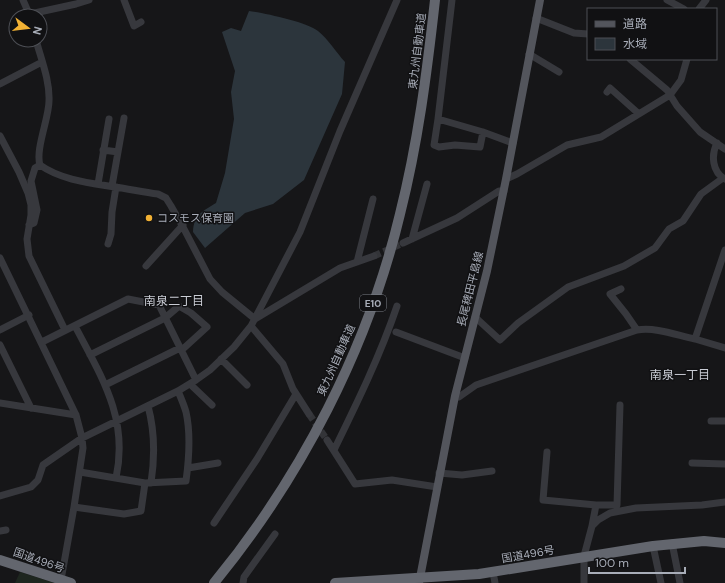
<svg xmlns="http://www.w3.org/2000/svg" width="725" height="583" font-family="'DM Sans','Noto Sans JP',sans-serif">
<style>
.green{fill:#1e261f}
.water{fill:#2c353c}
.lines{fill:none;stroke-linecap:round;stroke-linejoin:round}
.minor-tunnel{stroke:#333438;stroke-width:7;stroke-dasharray:7 3.5;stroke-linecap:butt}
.minor{stroke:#37383d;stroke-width:7}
.major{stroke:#53555c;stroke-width:8}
.highway{stroke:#63666e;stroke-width:10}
.poi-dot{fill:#f2b134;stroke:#111113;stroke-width:1.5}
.labels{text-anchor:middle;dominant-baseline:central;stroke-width:3;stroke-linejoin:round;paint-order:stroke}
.shield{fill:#111113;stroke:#7b7e86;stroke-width:1}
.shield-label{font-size:10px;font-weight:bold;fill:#a8adb8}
.street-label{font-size:11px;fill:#a8adb8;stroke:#111113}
.poi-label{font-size:11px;fill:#a8adb8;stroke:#111113;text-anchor:start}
.neighbourhood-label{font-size:12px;fill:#c9ccd4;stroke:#111113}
</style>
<rect width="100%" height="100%" fill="#161618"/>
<!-- green -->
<path class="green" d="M20,572L55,583H15Z"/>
<!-- water -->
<path class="water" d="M249,11C264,13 307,22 318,31C328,39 336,52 345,62L342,94L304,180L273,204L245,213L205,248L193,232C194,214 202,212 216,203L225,173L234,119L231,92L235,71L222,32L231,28L241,31Z"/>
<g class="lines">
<!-- minor-tunnel -->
<path class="minor-tunnel" d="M374,256L403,243
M309,414L327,440"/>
<!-- minor -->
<path class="minor" d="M23,0L30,16
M124,0L134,26L141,22
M452,0L438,119L483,132L513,143
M667,0L684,9
M699,9L706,0
M30,14L76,4L89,0
M536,18L574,33L588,34
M36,40C41,59 50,81 49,101C49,118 35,150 40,165C61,180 90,183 115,187C129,189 143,192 158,194L166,198L171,206L183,227L210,279L222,292L255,319
M529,54L559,72
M630,59L667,90L677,106L700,132L725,149
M0,84L42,62
M607,92L610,88L639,114
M438,119L434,145L439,147L455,145L480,147L483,132
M0,136L19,172L28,193L31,205V215L27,239L29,256L65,330
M717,143C711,155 712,172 725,179
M103,150L118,152
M506,179L517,174L567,145L601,137L670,95L681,80L687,59
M98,184L109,119
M112,186L124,118
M29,225L34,223L37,210L31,181L35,168L40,165
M412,239L427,184
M403,243L457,218L499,191H504
M108,244L111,234L112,212L116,187
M0,258L76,415L82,438L83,448L74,507L61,580L62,583
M357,262L373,199
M146,266L183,225
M621,289L610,294L626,314L637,330
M475,317L500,340L518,323L568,287L624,266L655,248L669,229L683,221L701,194L723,178
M255,319L340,268L374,256
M75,326C101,376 129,418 116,478
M251,326L283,364L293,389L309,414
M0,330L29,315
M396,332L465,358
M695,339L725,348
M42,342L128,299L159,305L196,380
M0,345L31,408
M90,355L165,318L179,306L191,313L207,327L184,348H180L105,385
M221,359L247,385
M190,384L212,405
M455,396L459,397L476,385L637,330C656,327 676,335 695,339L725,250
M0,403L76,415
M148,406C155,432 155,457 151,483
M711,421H725
M327,440L355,484L392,480L437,487
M334,450C357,403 380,356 397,306
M547,452L543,500L596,505
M692,463L725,464
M188,468L218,463
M80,472L145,483L186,481C189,459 191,434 186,412C184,405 181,398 178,391
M439,473L462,475L492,471
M0,496L31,487L38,480L43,465L82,438L178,391L196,380L210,370L234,347L251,326L300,232L340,131L397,0
M74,507L124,514L141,511L145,483
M214,523L257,459L296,394
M592,526L596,505H617L620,405
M0,531L6,530
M672,543L680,583
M653,546L661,583
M493,572L495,583
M243,583L244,577L275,534
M584,583V556L592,526L598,520L610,513L636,508L702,505L725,502"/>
<!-- major -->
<path class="major" d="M419,583L455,396L487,271L506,179L540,0"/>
<!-- highway -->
<path class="highway" d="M0,560L71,583
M214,583C301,477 368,348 400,214C418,143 427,72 435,0
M335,583L479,574L653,546L704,541L725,543"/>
</g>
<!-- markers -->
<circle class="poi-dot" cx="149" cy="218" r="4"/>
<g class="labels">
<!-- shield labels -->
<rect class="shield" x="360" y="295" width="26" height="16" rx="3"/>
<g class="shield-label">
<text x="373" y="303">E10</text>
</g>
<!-- street labels -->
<g class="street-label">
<text transform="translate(417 51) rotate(-83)">東九州自動車道</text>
<text transform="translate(470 289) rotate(-76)">長尾稗田平島線</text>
<text transform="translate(336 360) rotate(-66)">東九州自動車道</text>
<text transform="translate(528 554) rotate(-10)">国道496号</text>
<text transform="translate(39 560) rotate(19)">国道496号</text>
</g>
<!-- poi labels -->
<g class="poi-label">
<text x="157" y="218">コスモス保育園</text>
</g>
<!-- neighbourhood labels -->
<g class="neighbourhood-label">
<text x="174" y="301">南泉二丁目</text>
<text x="680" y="375">南泉一丁目</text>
</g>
</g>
<!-- legend -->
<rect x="587" y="8" width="130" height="52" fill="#111113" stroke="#4d4f55"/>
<rect x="595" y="21" width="20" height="6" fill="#53555c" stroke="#4d4f55"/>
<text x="623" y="28" font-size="12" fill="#a8adb8">道路</text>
<rect x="595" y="38" width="20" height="12" fill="#2c353c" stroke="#4d4f55"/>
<text x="623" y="48" font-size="12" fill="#a8adb8">水域</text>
<!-- north arrow -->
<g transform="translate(28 28) rotate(105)"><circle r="19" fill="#111113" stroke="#4d4f55"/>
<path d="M0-3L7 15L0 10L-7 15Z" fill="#f2b134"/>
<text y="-6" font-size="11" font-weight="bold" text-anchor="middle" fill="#a8adb8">N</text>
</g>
<!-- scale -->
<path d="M589 567v6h96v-6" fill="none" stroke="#a8adb8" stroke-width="2"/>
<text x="595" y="567" font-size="12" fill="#a8adb8" stroke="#111113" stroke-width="3" paint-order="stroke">100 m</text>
</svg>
